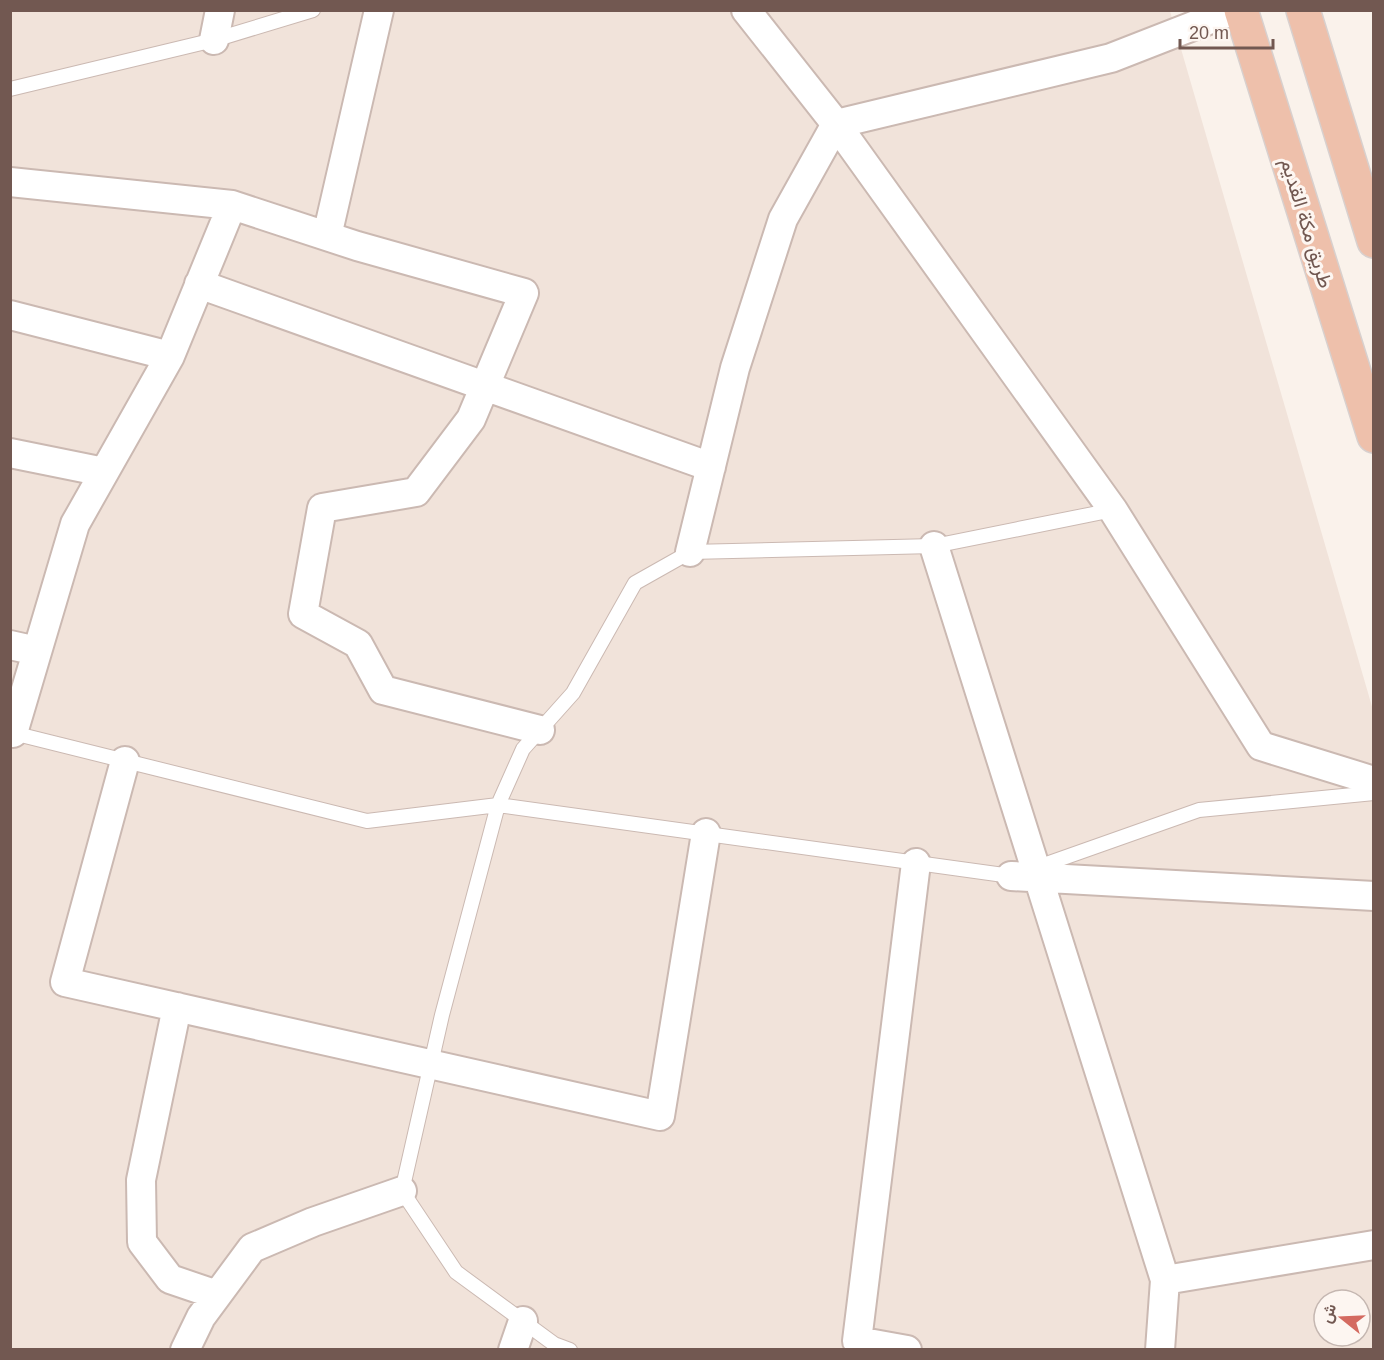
<svg xmlns="http://www.w3.org/2000/svg" width="1384" height="1360" font-family="Arial,Vazirmatn,sans-serif">
<style>
.residential{fill:#f1e3da;fill-rule:evenodd}
.lines{fill:none;stroke-linecap:round;stroke-linejoin:round}
.service-casing{stroke:#cbb9b2;stroke-width:16}
.minor-casing{stroke:#cbb9b2;stroke-width:32}
.trunk-casing{stroke:#d8d0ce;stroke-width:36}
.service{stroke:#fff;stroke-width:14}
.minor{stroke:#fff;stroke-width:28}
.trunk{stroke:#eec0ab;stroke-width:33}
.labels{text-anchor:middle;dominant-baseline:central;stroke-width:6;stroke-linejoin:round;paint-order:stroke}
.street-label{font-size:20px;fill:#725851;stroke:#fdf6f1}
</style>
<rect width="100%" height="100%" fill="#faf2eb"/>
<!-- residential -->
<path class="residential" d="M10,11H1170L1373,710V1349H11ZM1324,1300H1360V1336H1324Z"/>
<g class="lines">
<defs>
<path id="service" d="M10,89L214,40L313,10
M12,736L13,733L367,821L498,805L1011,876L1014,875
M1032,869L1199,810L1374,793
M570,1350L554,1344L456,1272L402,1191L442,1015L498,805L523,749L573,693L635,583L690,552L934,546L1113,510"/>
<path id="minor" d="M746,10L836,124L1113,510L1261,746L1374,781
M214,40L220,10
M10,182L232,205L357,246L524,293L471,419L416,492L322,508L303,614L358,644L383,690L540,730
M327,236L379,10
M199,284L711,467
M10,315L170,356L75,524L13,733
M170,356L232,205
M10,453L104,472
M934,546L1165,1280
M690,552L735,368L783,219L836,124L1111,58L1234,10
M10,645L37,651
M125,761L65,982L660,1116L706,833
M1011,876L1374,896
M177,1007L141,1180L142,1242L170,1279L217,1295
M185,1350L201,1317L252,1248L313,1222L402,1191
M513,1350L523,1321
M907,1350L857,1341L916,863
M1160,1350L1165,1280L1374,1245"/>
<path id="trunk" d="M1241,10L1374,436
M1303,10L1374,241"/>
</defs>
<!-- service casing -->
<use href="#service" class="service-casing"/>
<!-- minor casing -->
<use href="#minor" class="minor-casing"/>
<!-- trunk casing -->
<use href="#trunk" class="trunk-casing"/>
<!-- service -->
<use href="#service" class="service"/>
<!-- minor -->
<use href="#minor" class="minor"/>
<!-- trunk -->
<use href="#trunk" class="trunk"/>
</g>
<g class="labels">
<!-- street labels -->
<g class="street-label">
<text transform="translate(1307 223) rotate(73)">طريق مكة القديم</text>
</g>
</g>
<!-- border -->
<rect width="1384" height="1360" fill="none" stroke="#725851" stroke-width="24"/>
<!-- north arrow -->
<g transform="translate(1342 1318) rotate(288)"><circle r="28" fill="#fdf6f1" stroke="#c5b7b1" stroke-width="1.5"/>
<path d="M0-4.5L10 22L0 15L-10 22Z" fill="#d46a60"/>
<text y="-9" font-size="16" font-weight="bold" text-anchor="middle" fill="#725851">ش</text>
</g>
<!-- scale -->
<path d="M1180 39v9h93v-9" fill="none" stroke="#725851" stroke-width="3"/>
<text x="1189" y="39" font-size="18" fill="#725851" stroke="#fdf6f1" stroke-width="4.5" paint-order="stroke">20 m</text>
</svg>
